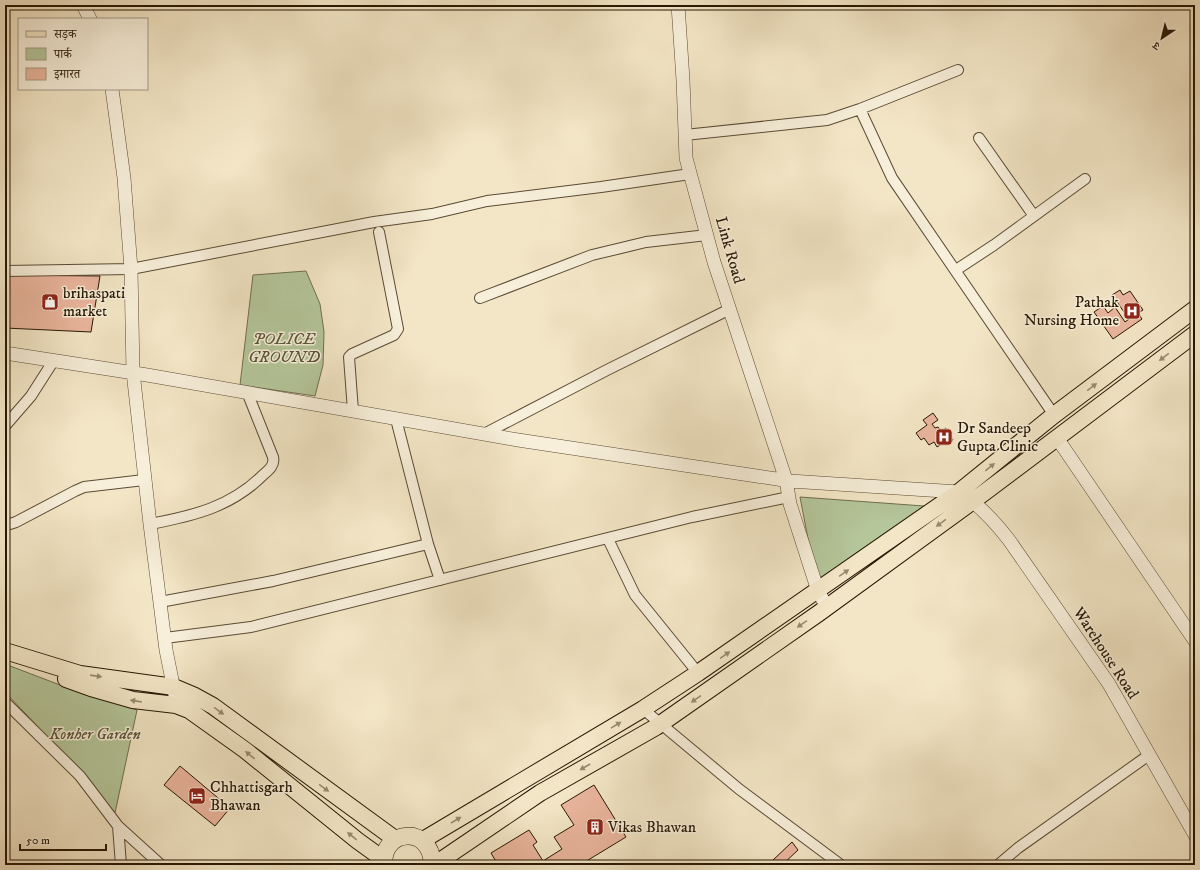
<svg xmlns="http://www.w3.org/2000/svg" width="1200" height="870" font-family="'IM FELL DW Pica','Noto Serif Devanagari',serif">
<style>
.green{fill:#b4c69a;stroke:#6e6e4e}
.building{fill:#eab59d;stroke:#271703}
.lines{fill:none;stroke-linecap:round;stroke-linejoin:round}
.minor-casing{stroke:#5a4b34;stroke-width:12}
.tertiary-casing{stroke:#5a4b34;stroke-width:14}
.primary-casing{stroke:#271703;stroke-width:18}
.trunk-casing{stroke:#271703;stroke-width:18}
.minor{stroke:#f7efda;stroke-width:10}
.tertiary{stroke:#f7efda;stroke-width:13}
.primary{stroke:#f3e6c6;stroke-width:16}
.trunk{stroke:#f3e6c6;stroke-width:17}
.oneway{fill:#97896e}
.labels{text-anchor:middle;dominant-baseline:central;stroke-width:3;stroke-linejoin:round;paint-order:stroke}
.street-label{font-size:16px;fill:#271703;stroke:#f7efda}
.poi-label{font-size:16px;fill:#271703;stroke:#f7efda;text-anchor:start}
.park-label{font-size:16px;font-style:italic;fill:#585438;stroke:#f7efda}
</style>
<rect width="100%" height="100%" fill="#f3e6c6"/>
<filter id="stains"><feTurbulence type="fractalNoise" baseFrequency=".005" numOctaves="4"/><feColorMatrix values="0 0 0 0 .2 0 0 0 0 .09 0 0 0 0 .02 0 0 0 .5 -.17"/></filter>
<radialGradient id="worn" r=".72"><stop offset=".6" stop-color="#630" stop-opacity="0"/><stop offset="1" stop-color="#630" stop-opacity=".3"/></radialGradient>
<!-- green -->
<path class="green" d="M306,271L320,304L324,332L323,365L315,396L240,385L253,275Z
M800,497L924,506L816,581Z
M5,664L60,685L137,710L115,813L58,748L5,692Z"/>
<!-- building -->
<path class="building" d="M5,275L100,276L91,332L5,328Z
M1120,290L1123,295L1130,291L1143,310L1138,313L1142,319L1113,339L1094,312L1103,306L1108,313L1115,307L1125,322L1129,319L1112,295Z
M933,413L938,420L932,424L935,428L938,427L941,431L946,428L953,440L949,443L947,441L937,447L934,442L929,445L924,438L921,440L916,433L927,425L923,420Z
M180,766L230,808L215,826L164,785Z
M594,785L626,837L580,865H498L491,853L529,830L537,842L533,845L543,861L562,849L554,837L574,825L561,805Z
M792,842L798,850L782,865H776L772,861Z"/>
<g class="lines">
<defs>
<path id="minor" d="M860,109L892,178L1054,415
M685,135L827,120L860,109L958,70
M979,138L1034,216
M956,270L994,245L1085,179
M5,271L131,269L374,222L432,214L487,201L601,187L690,174
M480,298L592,255L646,242L707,235
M353,411L349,357L352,354L394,335L398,329L379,232
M396,419L428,544L440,580
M5,426L31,396L54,360
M484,434L607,370L730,309
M5,524H10L16,522L75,491L84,487L144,480
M150,524C193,516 231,507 263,475C269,470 275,465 273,457L247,392
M608,539L635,595L698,673
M160,602L273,581L428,544
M165,638L251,627L692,517L789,497
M5,702L80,776L118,826L121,865
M643,709L739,789L841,865
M118,826L161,865
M998,865L1018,848L1149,755"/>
<path id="tertiary" d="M83,5L90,19
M678,5L683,80L686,158L714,262L786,480L790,504L818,591L827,607
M112,89L124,178L131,269L133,372L150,524L166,650L175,695
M5,353L147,375L518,440L790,481L959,492C979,504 995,522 1009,540L1109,684L1195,835
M1057,438L1195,641"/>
<path id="primary" d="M5,651L80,674L174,687L193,695L213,706L395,839
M66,679L91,688L133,700L176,705L189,710L245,750L358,841L383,859
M423,840L643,709L698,673L959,492L1054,415L1195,309
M434,865L540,793L656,727L819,613L973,501L1195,334"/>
<path id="trunk" d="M384,865C381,828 433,825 432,865"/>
</defs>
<!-- minor casing -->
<use href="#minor" class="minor-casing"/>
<!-- tertiary casing -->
<use href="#tertiary" class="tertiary-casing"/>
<!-- primary casing -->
<use href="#primary" class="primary-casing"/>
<!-- trunk casing -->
<use href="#trunk" class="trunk-casing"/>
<!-- minor -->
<use href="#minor" class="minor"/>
<!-- tertiary -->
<use href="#tertiary" class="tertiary"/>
<!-- primary -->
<use href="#primary" class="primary"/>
<!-- trunk -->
<use href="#trunk" class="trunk"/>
</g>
<!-- one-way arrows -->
<defs><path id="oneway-solid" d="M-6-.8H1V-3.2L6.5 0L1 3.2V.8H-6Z"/></defs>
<g class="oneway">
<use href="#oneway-solid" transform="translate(1164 357) rotate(143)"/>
<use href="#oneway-solid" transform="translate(1092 387) rotate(-37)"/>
<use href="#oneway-solid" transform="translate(990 467) rotate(-39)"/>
<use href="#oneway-solid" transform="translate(941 523) rotate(144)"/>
<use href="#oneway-solid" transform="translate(844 573) rotate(-35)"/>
<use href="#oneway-solid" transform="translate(802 624) rotate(145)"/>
<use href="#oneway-solid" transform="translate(725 655) rotate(-35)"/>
<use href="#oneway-solid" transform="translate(96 676) rotate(8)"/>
<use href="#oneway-solid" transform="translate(696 699) rotate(145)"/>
<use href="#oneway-solid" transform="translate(136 701) rotate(-171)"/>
<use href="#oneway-solid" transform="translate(219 711) rotate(36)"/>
<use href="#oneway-solid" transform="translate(616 725) rotate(-31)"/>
<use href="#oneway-solid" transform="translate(250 755) rotate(-141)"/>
<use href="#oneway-solid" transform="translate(585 767) rotate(150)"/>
<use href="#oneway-solid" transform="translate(324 788) rotate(36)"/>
<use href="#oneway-solid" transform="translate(456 820) rotate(-31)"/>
<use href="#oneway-solid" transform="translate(352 836) rotate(-141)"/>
</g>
<!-- icons -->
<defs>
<symbol id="shop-square" viewBox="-11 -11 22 22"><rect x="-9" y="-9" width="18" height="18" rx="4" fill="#8f2418" stroke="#f7efda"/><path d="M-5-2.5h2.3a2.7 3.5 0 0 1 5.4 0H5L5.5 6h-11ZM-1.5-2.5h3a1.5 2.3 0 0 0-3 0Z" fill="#fff"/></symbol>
<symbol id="hospital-square" viewBox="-11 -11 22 22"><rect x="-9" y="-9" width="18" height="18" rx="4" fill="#8f2418" stroke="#f7efda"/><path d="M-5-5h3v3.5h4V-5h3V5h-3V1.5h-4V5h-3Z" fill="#fff"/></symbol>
<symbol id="hotel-square" viewBox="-11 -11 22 22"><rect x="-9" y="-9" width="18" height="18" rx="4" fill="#8f2418" stroke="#f7efda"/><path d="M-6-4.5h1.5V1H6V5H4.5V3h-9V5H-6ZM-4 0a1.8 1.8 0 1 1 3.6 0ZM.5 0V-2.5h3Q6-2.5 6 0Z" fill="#fff"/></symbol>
<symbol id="building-square" viewBox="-11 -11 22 22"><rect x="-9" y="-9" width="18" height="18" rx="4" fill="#8f2418" stroke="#f7efda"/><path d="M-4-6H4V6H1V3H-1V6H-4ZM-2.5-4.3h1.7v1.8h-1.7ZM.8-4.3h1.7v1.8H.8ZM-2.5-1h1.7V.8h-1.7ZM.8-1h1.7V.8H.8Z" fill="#fff"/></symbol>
</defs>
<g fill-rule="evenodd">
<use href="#shop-square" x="40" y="292" width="20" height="20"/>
<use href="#hospital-square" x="1122" y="301" width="20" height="20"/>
<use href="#hospital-square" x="934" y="427" width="20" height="20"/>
<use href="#hotel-square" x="187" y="786" width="20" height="20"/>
<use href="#building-square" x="585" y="817" width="20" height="20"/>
</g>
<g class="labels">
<!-- street labels -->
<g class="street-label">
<text transform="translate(730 250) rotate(74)">Link Road</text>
<text transform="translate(1106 653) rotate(57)">Warehouse Road</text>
</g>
<!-- poi labels -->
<g class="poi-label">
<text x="63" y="293">brihaspati<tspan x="63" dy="18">market</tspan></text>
<text x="1119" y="302" text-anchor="end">Pathak<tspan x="1119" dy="18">Nursing Home</tspan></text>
<text x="957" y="428">Dr Sandeep<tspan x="957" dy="18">Gupta Clinic</tspan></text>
<text x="210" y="787">Chhattisgarh<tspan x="210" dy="18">Bhawan</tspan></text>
<text x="608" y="827">Vikas Bhawan</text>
</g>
<!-- park labels -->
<g class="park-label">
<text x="284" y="339">POLICE<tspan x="284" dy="18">GROUND</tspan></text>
<text x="95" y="734">Konher Garden</text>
</g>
</g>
<!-- margin -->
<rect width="1200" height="870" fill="none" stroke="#f3e6c6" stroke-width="20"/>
<rect x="6" y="6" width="1188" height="858" fill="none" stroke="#271703" stroke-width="2"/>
<rect x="10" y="10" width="1180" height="850" fill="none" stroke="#271703"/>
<!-- legend -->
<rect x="18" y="18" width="130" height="72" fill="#f7efda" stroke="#a49984"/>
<rect x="26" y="31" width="20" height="6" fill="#f3e6c6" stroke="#a49984"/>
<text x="54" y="38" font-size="12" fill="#271703">सड़क</text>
<rect x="26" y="48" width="20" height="12" fill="#b4c69a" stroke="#a49984"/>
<text x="54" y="58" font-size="12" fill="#271703">पार्क</text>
<rect x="26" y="68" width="20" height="12" fill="#eab59d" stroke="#a49984"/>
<text x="54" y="78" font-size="12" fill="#271703">इमारत</text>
<!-- north arrow -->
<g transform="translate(1162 38) rotate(215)" stroke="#f7efda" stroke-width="3" paint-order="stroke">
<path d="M0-3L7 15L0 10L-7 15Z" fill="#271703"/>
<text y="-6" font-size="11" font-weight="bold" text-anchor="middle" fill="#271703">उ</text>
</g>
<!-- scale -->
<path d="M20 844v6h86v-6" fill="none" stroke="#271703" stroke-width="2"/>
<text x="26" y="844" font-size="12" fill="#271703" stroke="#f7efda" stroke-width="3" paint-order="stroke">50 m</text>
<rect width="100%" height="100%" filter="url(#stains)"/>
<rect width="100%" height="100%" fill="url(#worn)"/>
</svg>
